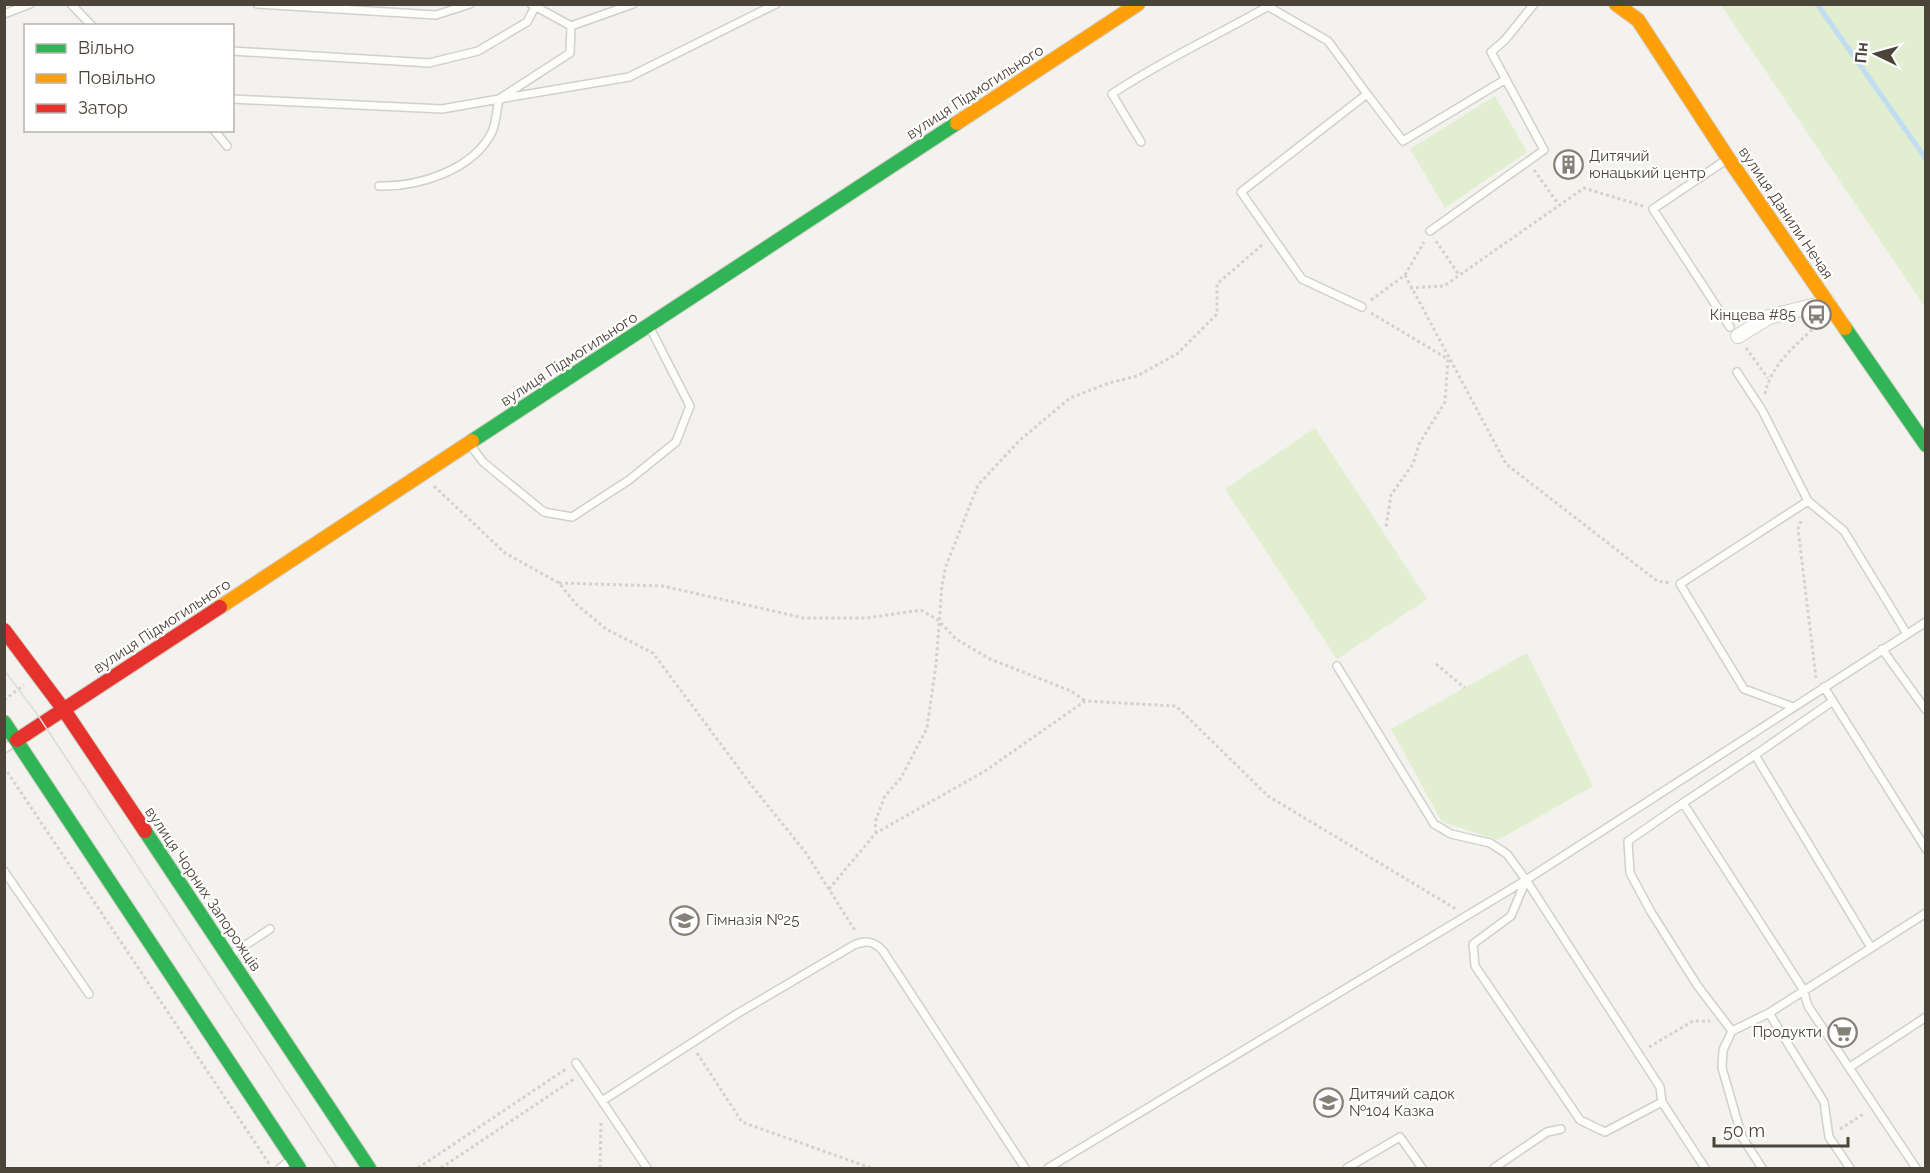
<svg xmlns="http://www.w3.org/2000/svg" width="1930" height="1173" font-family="Raleway,sans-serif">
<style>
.green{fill:#e1eecf}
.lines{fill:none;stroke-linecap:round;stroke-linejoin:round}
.stream{stroke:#c0ddf1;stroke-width:5}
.lane-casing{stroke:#d2d0cb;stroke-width:10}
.street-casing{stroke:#d2d0cb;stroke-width:16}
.fast-casing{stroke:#d3cfc5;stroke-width:16}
.slow-casing{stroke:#d3cfc5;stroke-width:16}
.jam-casing{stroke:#d3cfc5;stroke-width:16}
.path{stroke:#d3d2cc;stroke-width:3;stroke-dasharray:3 3;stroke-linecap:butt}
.lane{stroke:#fdfdfc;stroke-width:7}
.street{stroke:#fdfdfc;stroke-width:14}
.fast{stroke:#30b455;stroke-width:14}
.slow{stroke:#ff9f0a;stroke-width:14}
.jam{stroke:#e5322d;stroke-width:14}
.tram{stroke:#dbdbda;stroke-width:1.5}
.labels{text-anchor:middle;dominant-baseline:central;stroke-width:4.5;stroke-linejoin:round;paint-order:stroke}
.street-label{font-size:15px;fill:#4b4439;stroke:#fff}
.poi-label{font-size:15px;fill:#4b4439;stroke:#fff;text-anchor:start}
</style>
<rect width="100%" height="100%" fill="#f4f2ee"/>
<!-- green -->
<path class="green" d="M1721,5H1925V307Z
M1495,96L1527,152L1445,208L1410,149Z
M1315,428L1427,599L1337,659L1225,489Z
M1527,653L1593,786L1498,840L1442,822L1391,729Z"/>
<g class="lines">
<!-- stream -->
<path class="stream" d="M1817,4L1926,159"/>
<defs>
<path id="lane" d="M71,4L92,26
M257,4L436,15L470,4
M531,4L571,26L633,4
M1264,4L1328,41L1367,94L1241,192L1302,279L1362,307
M4,14L30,4
M232,51L429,63L478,51L527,22L535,7L540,4
M1367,94L1403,141L1506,79
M232,99L442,109L499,99L570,53L571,26
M214,130L227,146
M1141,142L1112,94C1161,61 1214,37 1265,8
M1726,160L1653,209L1730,327
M379,186C419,187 473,170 492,132C496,123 497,109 499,99L629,77L776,4
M1430,231L1544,150L1491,52L1505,40L1534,4
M1737,372L1762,410L1808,501L1844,531L1907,634
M471,446L483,462L544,512L572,517L629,480L676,442L690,406L650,328
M1882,649L1926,710
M1337,666L1434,824L1451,834L1490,843L1507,854L1526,880L1511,916L1473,944L1475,966L1580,1120L1605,1132L1662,1102
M1824,687L1926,849
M1833,701L1755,755L1870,946
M1793,707L1744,689L1680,584L1808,501
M4,749L15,742
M1755,755L1683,803L1803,989L1808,1006L1916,1168
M1683,803L1628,841L1630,873L1651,912L1697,985L1732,1031L1769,1013
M4,871L89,994
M1526,880L1660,1087L1662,1102L1705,1168
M229,956L270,929
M1732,1031L1723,1050L1722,1068L1742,1137L1762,1168
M576,1063L602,1101L735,1015L854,945C866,940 874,941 883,951L1025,1168
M1850,1067L1926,1017
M602,1101L647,1168
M280,1168L292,1159
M1048,1168L1526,880L1926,622
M1347,1168L1400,1137L1422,1168
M1494,1168L1547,1132L1561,1129
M1850,1168L1829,1137L1824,1102L1769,1013L1926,913"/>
<path id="street" d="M1738,336L1769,317L1828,302"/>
<path id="fast" d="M1845,328L1926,445
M472,441L957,123
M4,722L299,1168
M145,831L369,1168"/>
<path id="slow" d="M1616,4L1638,20L1728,158L1845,328
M957,123L1138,4
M220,607L472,441"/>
<path id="jam" d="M4,630L64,710L145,831
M17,740L220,607"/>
</defs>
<!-- lane casing -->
<use href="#lane" class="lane-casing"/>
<!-- street casing -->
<use href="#street" class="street-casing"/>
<!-- fast casing -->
<use href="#fast" class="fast-casing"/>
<!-- slow casing -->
<use href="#slow" class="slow-casing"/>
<!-- jam casing -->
<use href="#jam" class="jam-casing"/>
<!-- path -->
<path class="path" d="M1534,170L1559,205
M1436,241L1459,275
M1405,275L1506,464L1657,581L1670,583
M1410,288L1444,286L1584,188L1643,206
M1371,300L1405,275L1424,242
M1371,313L1448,359L1445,402L1419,444L1413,464L1391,495L1386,527
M1746,348L1768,378
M1765,394C1771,363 1799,343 1820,322
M434,486L505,553L559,583L576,604L606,629L653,653L752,786L806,853L856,932
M1801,521L1798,529L1816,678
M559,583L663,586L804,618H867L921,610L938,620L956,639L990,659L1071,691L1085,701
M1436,664L1465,688
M4,700L24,685
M4,767L270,1165
M876,833L875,822L885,796L901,778L927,728L936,665L942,585L946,566L978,485L1020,440L1070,398L1109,383L1137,376L1177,354L1217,314V284L1263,244
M829,889L876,833L985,771L1085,701L1176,706L1268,796L1456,909
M1649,1047L1693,1021H1710
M697,1053L742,1122L871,1168
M1840,1129L1865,1113
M418,1168L566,1069
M441,1168L574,1079
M600,1168L601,1122"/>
<!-- lane -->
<use href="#lane" class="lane"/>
<!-- street -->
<use href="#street" class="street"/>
<!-- fast -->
<use href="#fast" class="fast"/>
<!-- slow -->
<use href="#slow" class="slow"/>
<!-- jam -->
<use href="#jam" class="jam"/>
<!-- tram -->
<path class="tram" d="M4,670L37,714L337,1168"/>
</g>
<!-- icons -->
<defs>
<symbol id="building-ring" viewBox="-11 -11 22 22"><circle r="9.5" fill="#fff" stroke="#868178" stroke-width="1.5"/><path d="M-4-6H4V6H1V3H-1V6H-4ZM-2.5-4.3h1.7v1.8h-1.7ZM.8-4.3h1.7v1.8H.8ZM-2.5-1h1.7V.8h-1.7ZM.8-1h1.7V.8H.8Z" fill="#868178"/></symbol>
<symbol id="bus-ring" viewBox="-11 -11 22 22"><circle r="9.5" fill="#fff" stroke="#868178" stroke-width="1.5"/><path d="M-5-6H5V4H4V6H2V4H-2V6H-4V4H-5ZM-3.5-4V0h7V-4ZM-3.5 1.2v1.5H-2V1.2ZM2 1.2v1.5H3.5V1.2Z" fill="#868178"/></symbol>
<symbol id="school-ring" viewBox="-11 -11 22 22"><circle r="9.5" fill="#fff" stroke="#868178" stroke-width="1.5"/><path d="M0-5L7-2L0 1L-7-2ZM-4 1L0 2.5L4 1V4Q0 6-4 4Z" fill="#868178"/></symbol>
<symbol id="supermarket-ring" viewBox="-11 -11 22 22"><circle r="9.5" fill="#fff" stroke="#868178" stroke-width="1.5"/><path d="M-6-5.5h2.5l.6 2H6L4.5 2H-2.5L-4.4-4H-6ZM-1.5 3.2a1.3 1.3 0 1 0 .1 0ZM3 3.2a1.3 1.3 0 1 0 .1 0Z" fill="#868178"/></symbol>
</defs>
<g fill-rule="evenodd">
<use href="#building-ring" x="1552" y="148" width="33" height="33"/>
<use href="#bus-ring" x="1800" y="298" width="33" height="33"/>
<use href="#school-ring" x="668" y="904" width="33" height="33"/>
<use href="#supermarket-ring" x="1826" y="1016" width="33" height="33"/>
<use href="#school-ring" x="1312" y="1086" width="33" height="33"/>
</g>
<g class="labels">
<!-- street labels -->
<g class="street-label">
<text transform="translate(975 92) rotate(-33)">вулиця Підмогильного</text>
<text transform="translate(1786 213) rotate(56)">вулиця Данили Нечая</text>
<text transform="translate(569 359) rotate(-33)">вулиця Підмогильного</text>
<text transform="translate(162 626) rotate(-33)">вулиця Підмогильного</text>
<text transform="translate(203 889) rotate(56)">вулиця Чорних Запорожців</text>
</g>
<!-- poi labels -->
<g class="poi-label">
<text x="1589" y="156">Дитячий<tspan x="1589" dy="17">юнацький центр</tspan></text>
<text x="1796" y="315" text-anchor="end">Кінцева #85</text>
<text x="706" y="920">Гімназія №25</text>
<text x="1822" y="1032" text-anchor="end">Продукти</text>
<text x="1349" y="1094">Дитячий садок<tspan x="1349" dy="17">№104 Казка</tspan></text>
</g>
</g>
<!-- border -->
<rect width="1930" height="1173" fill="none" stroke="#4b4439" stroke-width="12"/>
<!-- legend -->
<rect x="24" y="24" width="210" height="108" fill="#ffffff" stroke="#b7b4b0" stroke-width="1.5"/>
<rect x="36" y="44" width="30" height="9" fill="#30b455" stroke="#b7b4b0" stroke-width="1.5"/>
<text x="78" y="54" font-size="18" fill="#4b4439">Вільно</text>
<rect x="36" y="74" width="30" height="9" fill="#ff9f0a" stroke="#b7b4b0" stroke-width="1.5"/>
<text x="78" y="84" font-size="18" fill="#4b4439">Повільно</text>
<rect x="36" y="104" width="30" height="9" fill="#e5322d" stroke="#b7b4b0" stroke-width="1.5"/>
<text x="78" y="114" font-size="18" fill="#4b4439">Затор</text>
<!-- north arrow -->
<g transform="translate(1876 54) rotate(275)" stroke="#ffffff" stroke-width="4.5" paint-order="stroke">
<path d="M0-4.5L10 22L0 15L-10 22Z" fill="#4b4439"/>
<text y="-9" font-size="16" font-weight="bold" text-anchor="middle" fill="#4b4439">Пн</text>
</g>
<!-- scale -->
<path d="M1714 1137v9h134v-9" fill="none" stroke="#4b4439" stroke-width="3"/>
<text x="1723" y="1137" font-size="18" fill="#4b4439" stroke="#ffffff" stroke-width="4.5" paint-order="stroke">50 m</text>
</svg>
